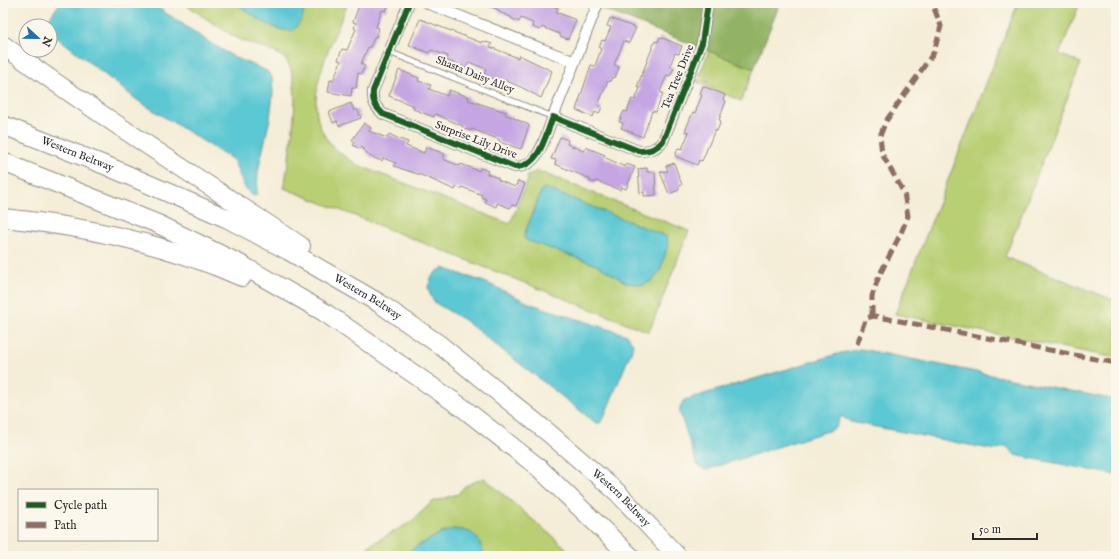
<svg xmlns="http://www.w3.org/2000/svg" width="1119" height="559" font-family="'IM FELL English',serif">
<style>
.green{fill:#b8cf73;stroke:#727d4f}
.forest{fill:#92b265;stroke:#5e6e48}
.water{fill:#5bc8d3;stroke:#437a7f}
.building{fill:#c5a6e3}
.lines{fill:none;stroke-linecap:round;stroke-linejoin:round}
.lane-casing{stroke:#908c81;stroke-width:7}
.street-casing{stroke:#908c81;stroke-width:12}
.highway-casing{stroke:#908c81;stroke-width:20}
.lane{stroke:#fff;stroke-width:5}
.street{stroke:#fff;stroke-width:10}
.highway{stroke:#fff;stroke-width:18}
.quiet{stroke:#8d6e63;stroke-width:5;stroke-dasharray:10 5;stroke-linecap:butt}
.cycleway-casing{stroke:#fbf7ec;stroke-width:8}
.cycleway{stroke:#1b5e20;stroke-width:6}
.labels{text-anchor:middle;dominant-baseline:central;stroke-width:4;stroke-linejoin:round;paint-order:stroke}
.street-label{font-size:11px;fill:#2b2b2b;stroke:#fbf7ec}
</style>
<rect width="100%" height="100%" fill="#fbf7ec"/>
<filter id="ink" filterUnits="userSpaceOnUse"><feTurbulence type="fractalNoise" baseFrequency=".025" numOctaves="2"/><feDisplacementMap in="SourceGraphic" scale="8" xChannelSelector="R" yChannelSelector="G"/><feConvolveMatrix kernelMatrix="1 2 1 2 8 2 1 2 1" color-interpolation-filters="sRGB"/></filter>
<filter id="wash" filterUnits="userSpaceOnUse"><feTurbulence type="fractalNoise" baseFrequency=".012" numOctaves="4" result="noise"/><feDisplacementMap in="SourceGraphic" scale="16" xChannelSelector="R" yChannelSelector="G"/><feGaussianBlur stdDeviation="0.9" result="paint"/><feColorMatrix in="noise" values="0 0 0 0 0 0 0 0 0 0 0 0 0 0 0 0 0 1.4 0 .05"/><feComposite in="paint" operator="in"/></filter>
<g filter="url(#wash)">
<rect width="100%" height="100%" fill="#f4edd7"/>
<!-- green -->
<path class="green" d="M183,3H348C323,65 283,130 365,168L510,224L528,180L527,176L538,171L689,231L649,332L284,188C288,161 306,77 284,58C272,48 253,46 239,39C220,29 202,15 183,3Z
M1018,3H1080L1059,54L1081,63L1005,257L1116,301V358L895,314Z
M709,51L754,69L741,101L697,82L698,79L708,82V80L699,76Z
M484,478L566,548L563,556H484L481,546L439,534L401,556H359L370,545L411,522L432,502L458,494L465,486Z"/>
<!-- forest -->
<path class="forest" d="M587,3H780L754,69Z"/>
<!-- water -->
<path class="water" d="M60,3H151L212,44L234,57L267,71L272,77L273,93L270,118L258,171L257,194L254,196C240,189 241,171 232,159L137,100L51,32L50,26H47L48,20Z
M236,3H300C309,12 299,25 292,31C272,31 252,15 236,3Z
M545,188L666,236L668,245L660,271L653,280L643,285L627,283L597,265L526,240L524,237L525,233L542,189Z
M443,268L487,283L531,304L627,335L633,344L631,352L604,417L600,423H596L464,320L434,302L430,294L428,287L431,278L436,272Z
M861,349L1116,400V475L1015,455L1006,446L995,450L851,422L841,416L836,428L831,430L705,470L697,465L680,413V407L684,400L841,353Z
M453,529C474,530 479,536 484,556H401L439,534Z"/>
<g id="blocks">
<!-- building -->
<path class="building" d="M360,3H389L386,11L382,10L376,27L379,28L376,37L375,36L370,47H368L361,64L365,66L361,74L358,73L356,88H352L351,96L328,92L330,80L333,81L341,61L338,60L342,49L347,50L356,29L354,28L356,23L353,22Z
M482,3H546L558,8L556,12L576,20L568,39L560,36V34L542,27L540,30L532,27L533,23L521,18L519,22L511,18V17L499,12V10Z
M610,18L636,28L629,43L624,41L614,65L619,67L615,78L612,77L610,82L608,81L598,105L602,107L599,114L595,112L593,117L576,110L591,65L595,66L601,49L599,48L602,40L605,41L611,27L607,26Z
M420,19L482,43L483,41L492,44L490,47L518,58L519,55L552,71L541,98L521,87L504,80L503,83L484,75L486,69L469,62L466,68L446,60L448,56L431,50L429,53L409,45Z
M660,37L682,46L679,54L675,53L670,66L674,68L670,76L667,75L660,92L663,93L656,112L652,111L643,137L621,128L623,123L619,122L624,111L627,112L632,99L635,100L640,88L637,87L651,51L655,41L658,42Z
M399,70L419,78L418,81L431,85L429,89L447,96L449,90L469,97L468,100L506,112L505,114L529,125L521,149L499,142L500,140L472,129L471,131L462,128L463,126L435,114L434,117L413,109L414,106L389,96Z
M703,86L725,95L723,100L726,101L719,120L721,121L717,131L715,130L702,161L699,160L697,165L675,156L678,148L682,149L689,132L685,131L693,112L695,113L702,95L700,94Z
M351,103L354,111L357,109L361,118L339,126L337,121L333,123L329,112Z
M364,123L371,128L369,131L387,138L389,134L397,138L408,142L406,146L424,153L426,147L445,154L443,159L460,166L461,164L479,171L480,168L488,171L487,174L498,178V180L515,187L518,181L525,184L516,206L512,205L510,208L497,203L496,207L485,202L486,199L481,197L482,195L462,187L461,189L456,187L455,190L426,177L394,166L396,163L383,158L382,161L371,157L361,147L360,149L353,145L355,142L352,140Z
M560,137L568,140L567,144L584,151L585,147L605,155L604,157L625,167L626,164L635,167L626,189L621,187L620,190L596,181L595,183L589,181L590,179L555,164L556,160L551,159Z
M674,163L682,185L678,187L679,190L669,194L660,172L668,171L666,166Z
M647,168V172H655L656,195L644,196V192L640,193L638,169Z"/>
</g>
</g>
<g filter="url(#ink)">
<use href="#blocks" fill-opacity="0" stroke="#908c81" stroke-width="1"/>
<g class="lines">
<defs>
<path id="lane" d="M389,52L553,117"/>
<path id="street" d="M409,3L373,91C372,102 375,106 383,114L515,167C540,167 545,136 553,117L639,151C650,151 656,149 663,141L702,43L708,3
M427,3L575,62
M553,117L598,3"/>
<g id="highway">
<path d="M3,45C100,116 201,180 301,246"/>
<path id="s1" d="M3,125L107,166L226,218L289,251L379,303L440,345L550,434L618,493L677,556"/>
<path d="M3,162L158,224L240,264L324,312L463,408L538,467L630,556"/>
<path d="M3,218C84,226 167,244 242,277"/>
</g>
</defs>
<!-- lane casing -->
<use href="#lane" class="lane-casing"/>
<!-- street casing -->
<use href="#street" class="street-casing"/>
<!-- highway casing -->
<use href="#highway" class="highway-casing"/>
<!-- lane -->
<use href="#lane" class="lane"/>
<!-- street -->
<use href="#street" class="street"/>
<!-- highway -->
<use href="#highway" class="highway"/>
<!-- quiet -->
<path class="quiet" d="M872,316V296L879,276L901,233L908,216L904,193L882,154L880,136L886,121L934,52L941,26L932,3
M856,344L866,318L874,316L1116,363"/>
<defs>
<path id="cycleway" d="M409,3L373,91C372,102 375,106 383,114L515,167C540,167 545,136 553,117L639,151C650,151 656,149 663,141L702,43L708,3"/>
</defs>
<!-- cycleway casing -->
<use href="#cycleway" class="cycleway-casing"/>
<!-- cycleway -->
<use href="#cycleway" class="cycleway"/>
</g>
</g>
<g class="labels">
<!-- street labels -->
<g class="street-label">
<text transform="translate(475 75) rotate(22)">Shasta Daisy Alley</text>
<text transform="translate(678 77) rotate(-68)">Tea Tree Drive</text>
<text transform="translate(476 140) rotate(21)">Surprise Lily Drive</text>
<text stroke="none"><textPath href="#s1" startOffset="80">Western Beltway</textPath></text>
<text stroke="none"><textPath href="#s1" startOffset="404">Western Beltway</textPath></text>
<text stroke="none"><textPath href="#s1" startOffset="728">Western Beltway</textPath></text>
</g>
</g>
<!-- margin -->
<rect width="1119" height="559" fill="none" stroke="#fbf7ec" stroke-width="16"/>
<!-- legend -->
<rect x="18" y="489" width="140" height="52" fill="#fbf7ec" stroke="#a8a59f"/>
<rect x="26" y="502" width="20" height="6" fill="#1b5e20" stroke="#a8a59f"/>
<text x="54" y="509" font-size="12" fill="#2b2b2b">Cycle path</text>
<rect x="26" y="522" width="20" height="6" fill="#8d6e63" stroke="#a8a59f"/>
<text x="54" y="529" font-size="12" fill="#2b2b2b">Path</text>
<!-- north arrow -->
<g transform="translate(38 38) rotate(112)"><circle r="19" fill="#fbf7ec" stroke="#a8a59f"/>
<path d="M0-3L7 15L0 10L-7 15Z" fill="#1f6fb2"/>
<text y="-6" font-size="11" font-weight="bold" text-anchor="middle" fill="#2b2b2b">N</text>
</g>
<!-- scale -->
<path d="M973 533v6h64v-6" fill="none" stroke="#2b2b2b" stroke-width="2"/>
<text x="979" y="533" font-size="12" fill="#2b2b2b" stroke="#fbf7ec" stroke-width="3" paint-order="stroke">50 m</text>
</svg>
